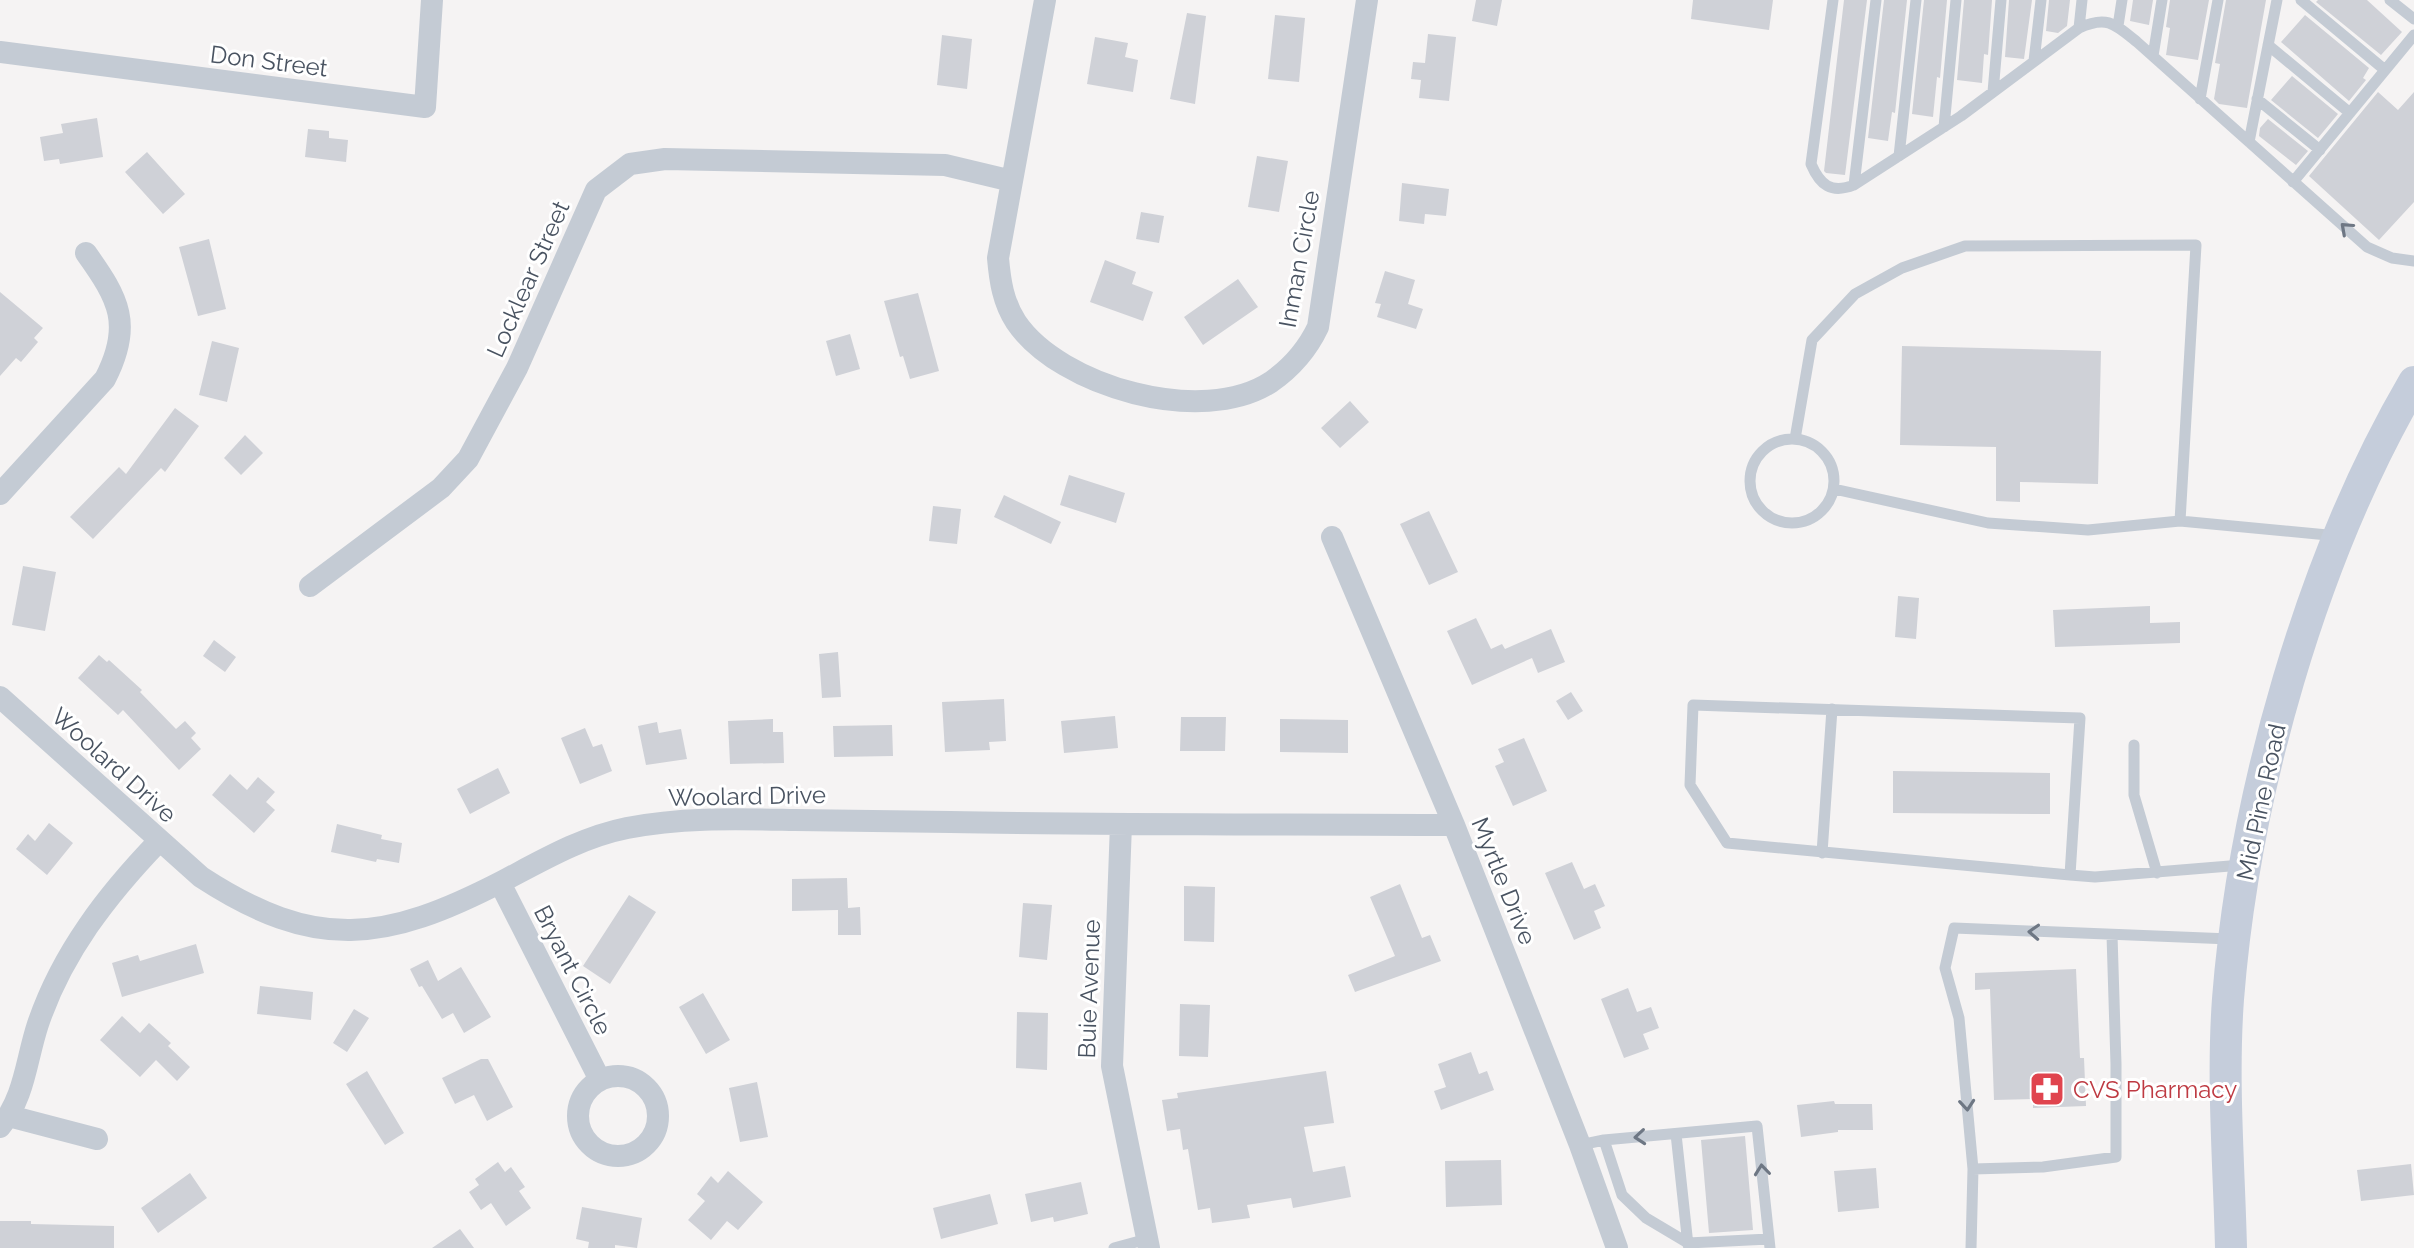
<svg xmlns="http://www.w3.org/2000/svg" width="2414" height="1248" font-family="Raleway,sans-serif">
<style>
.building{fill:#cfd1d7}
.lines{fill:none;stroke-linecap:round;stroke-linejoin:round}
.lane{stroke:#c4cbd4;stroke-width:11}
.street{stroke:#c4cbd4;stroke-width:22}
.secondary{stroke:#c5cddb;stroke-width:32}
.oneway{stroke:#6e7784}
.labels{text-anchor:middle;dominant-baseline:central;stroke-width:6;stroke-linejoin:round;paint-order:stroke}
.street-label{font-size:24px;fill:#495361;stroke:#fff}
.health-label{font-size:24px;fill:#be3a42;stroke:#fff;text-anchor:start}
</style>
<rect width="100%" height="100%" fill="#f5f3f3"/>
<!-- building -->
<path class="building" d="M1476,0H1502L1497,26L1472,21Z
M1693,0H1773L1769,30L1691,19Z
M1844,0H1867L1845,175L1826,173L1824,171Z
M1884,0H1907L1895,113L1892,112L1888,141L1868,138Z
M1924,0H1947L1940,78L1937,77L1933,117L1912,114Z
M1964,0H1992L1988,55L1984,54L1982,83L1957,80Z
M2009,0H2032L2024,59L2005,57Z
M2049,0H2070L2067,26L2058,33L2046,31Z
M2133,0H2153L2149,25L2130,21Z
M2170,0H2209L2198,60L2166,55L2170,28L2166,27Z
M2226,0H2266L2247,108L2219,104L2214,99L2220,64L2215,63Z
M2318,0H2367L2402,32L2381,55L2316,2Z
M1187,13L1206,16L1195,104L1170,99Z
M1275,15L1305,18L1299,82L1268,79Z
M2305,15L2369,68L2363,78L2366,80L2349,101L2281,42Z
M1428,34L1456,37L1449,101L1419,98L1421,80L1411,79L1413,62L1425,63Z
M942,35L972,39L967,89L937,85Z
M1095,37L1128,43L1125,57L1138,60L1133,92L1087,84Z
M2292,76L2338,114L2318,138L2271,100Z
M2378,92L2398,110L2414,92V202L2379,240L2309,176Z
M97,118L103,157L60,164L59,159L44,161L40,137L63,133L61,124Z
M2268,119L2308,151L2296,165L2259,136L2260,128Z
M308,129L329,131V138L348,140L346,162L305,157Z
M147,152L185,194L163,214L125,172Z
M1257,156L1288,161L1279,212L1248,207Z
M1402,183L1449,189L1446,216L1425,214L1424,224L1399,221Z
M1141,212L1164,216L1159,243L1136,239Z
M209,239L226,309L198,316L179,247Z
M1105,260L1136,272L1132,284L1153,292L1143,321L1090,302Z
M1385,271L1415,280L1408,304L1423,309L1416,329L1377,317L1381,304L1375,303Z
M1238,279L1258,307L1203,345L1184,317Z
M0,292L43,328L34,338L38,342L21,362L16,358L0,376Z
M918,293L939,371L910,379L903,356L900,357L884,301Z
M850,334L860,369L836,376L826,341Z
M212,341L239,348L227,402L199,395Z
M1902,346L2101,351L2098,484L2020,482V502L1996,501V447L1900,445Z
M1350,401L1369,422L1340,448L1321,428Z
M175,408L199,426L165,472L161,468L93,539L70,517L119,467L126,474Z
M245,435L263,453L241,475L224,458Z
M1069,475L1125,493L1116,523L1060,505Z
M1004,495L1061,522L1051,544L994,517Z
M933,506L961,509L957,544L929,541Z
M1429,511L1458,572L1429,585L1400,524Z
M23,566L56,572L45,631L12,625Z
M1898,596L1919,598L1916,639L1895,637Z
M2150,606V623L2180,622V643L2055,647L2053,610Z
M1476,618L1491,649L1502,644L1505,649L1551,629L1565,662L1538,673L1532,658L1472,685L1447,631Z
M214,640L236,657L225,672L203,656Z
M838,652L841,697L822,698L819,654Z
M99,655L107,662L109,660L142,690L140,692L176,729L185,721L196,733L191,738L201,749L179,770L123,710L118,715L78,678Z
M1571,692L1583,711L1568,720L1556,701Z
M1004,699L1006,741L989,742L990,750L945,752L942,702Z
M1115,716L1118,748L1064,753L1061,721Z
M1181,717H1226L1225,751H1180Z
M773,719V732H783L784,763L730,764L728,721Z
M1280,719L1348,720V753L1280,752Z
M657,722L659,733L681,729L687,759L646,765L638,726Z
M892,725L893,756L834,757L833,726Z
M585,728L593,747L602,744L612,771L580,784L561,738Z
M1524,738L1547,791L1513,806L1495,766L1504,762L1498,749Z
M498,768L510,793L470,814L457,789Z
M1893,771L2050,773V814L1893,813Z
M230,774L247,790L258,777L275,792L266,802L275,810L254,833L212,795Z
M49,823L73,843L47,875L16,849L28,834L35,841Z
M337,824L382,835L381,839L402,843L399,863L377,859L376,862L331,852Z
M1572,862L1584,889L1595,884L1605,906L1594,911L1601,928L1574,940L1545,873Z
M847,878L848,908L860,907L861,935H838V910L792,911V879Z
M1400,884L1422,938L1430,935L1441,961L1355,992L1348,975L1395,956L1370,897Z
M1184,886L1215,887L1214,942L1184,941Z
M629,895L656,912L610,984L583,966Z
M1023,903L1052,905L1047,960L1019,957Z
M196,944L204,973L122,997L112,963L138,955L140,961Z
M428,960L438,981L461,967L491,1017L464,1033L453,1013L442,1019L422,986L419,987L410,969Z
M2076,969L2080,1058H2084L2086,1106L2033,1108V1099L1994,1100L1990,989L1975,990V973Z
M260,986L313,992L311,1020L257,1014Z
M1628,988L1637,1012L1651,1007L1659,1028L1643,1034L1649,1049L1624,1058L1601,999Z
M703,993L730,1040L706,1054L679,1007Z
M1180,1004L1210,1005L1208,1057L1179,1056Z
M354,1009L369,1018L347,1052L333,1043Z
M1017,1012L1048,1013L1047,1070L1016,1068Z
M122,1016L140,1033L149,1023L171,1043L168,1046L190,1067L177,1081L156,1060L140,1077L100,1040Z
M1471,1052L1479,1074L1487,1071L1494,1090L1441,1110L1434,1091L1446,1087L1438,1064Z
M481,1059H488L513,1107L487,1121L474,1095L455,1104L442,1078Z
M367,1071L404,1133L385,1145L346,1084Z
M1326,1071L1334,1123L1304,1127L1313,1172L1345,1166L1351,1197L1293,1208L1291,1198L1247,1205L1250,1218L1212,1223L1210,1208L1198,1210L1188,1149L1183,1150L1180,1129L1167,1131L1162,1100L1178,1098L1177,1093Z
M757,1082L768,1137L740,1142L729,1088Z
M1834,1101L1835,1104H1872L1873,1130H1838V1132L1801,1137L1797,1105Z
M1745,1136L1753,1230L1709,1233L1701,1140Z
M1501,1160L1502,1205L1446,1207L1445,1161Z
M498,1162L505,1172L511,1167L525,1187L519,1191L531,1208L506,1226L491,1203L481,1210L469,1192L479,1185L475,1179Z
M2411,1164L2414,1195L2361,1201L2357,1170Z
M1876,1168L1879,1208L1838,1212L1834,1171Z
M728,1171L763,1202L738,1230L727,1221L711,1240L688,1220L705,1201L697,1194L711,1176L718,1183Z
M190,1173L207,1198L158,1233L141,1208Z
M1081,1182L1088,1214L1054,1222L1053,1217L1031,1222L1025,1194Z
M990,1194L998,1224L941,1239L933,1208Z
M582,1207L642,1218L637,1248L615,1245V1248H588L589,1242L576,1239Z
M0,1221H31V1224L114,1226V1248H0Z
M460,1229L474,1248H432Z"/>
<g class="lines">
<!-- lane -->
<path class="lane" d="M1833,0L1811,164C1820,185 1831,194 1854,185L1961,116L2079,28C2107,15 2115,24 2137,42L2367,247L2392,258L2414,261
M2301,0L2385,70
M2390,0L2414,19
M2118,26L2122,0
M2079,28L2082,0
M2268,45L2350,113
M2153,56L2162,0
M2034,61L2041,0
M1993,92L2001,0
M2200,99L2218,0
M2257,99L2320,150
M1944,127L1956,0
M2249,142L2277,0
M1899,156L1916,0
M2293,182L2414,35
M1854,185L1876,0
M1750 481a42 42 0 1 1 84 0a42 42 0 1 1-84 0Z
M1795,439L1812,340L1855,294L1902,268L1965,246L2196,245L2180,521L2338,536
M1834,489L1988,523L2088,530L2180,521
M2134,745V795L2157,873
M1822,853L1832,709
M2070,875L2080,718L1693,705L1690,785L1727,843L2070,875L2095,877L2242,865
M1676,1134L1688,1245
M1604,1140L1757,1126L1770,1248
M1580,1145L1604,1140L1622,1195L1646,1218L1688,1243L1769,1239
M1973,1169L2043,1167L2116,1157V1064L2112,935
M1114,1248L1147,1239
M1971,1248L1973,1169L1959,1018L1945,968L1954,928L2230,939"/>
<!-- street -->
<path class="street" d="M1045,0L998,258C1000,281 1003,302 1016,322C1060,387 1203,427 1271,382C1291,368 1308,348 1318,327L1367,0
M0,52L425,107L432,0
M0,494L105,379C133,325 119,299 86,253
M1332,537L1454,825L1580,1145L1617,1248
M310,586L441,488L468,459L517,368L596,190L630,164L665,159L945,165L1012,181
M0,697L201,877C316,952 385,942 503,881C543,860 582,837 627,828C683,817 738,819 795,820C846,821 898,821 950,822C1118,825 1286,824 1454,825
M1121,824L1112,1066L1149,1248
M500,883L600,1080
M578 1116a40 40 0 1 1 80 0a40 40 0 1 1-80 0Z
M9,1116L97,1139
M0,1127C25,1097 26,1060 38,1024C62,953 107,895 159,841"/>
<!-- secondary -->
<path class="secondary" d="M2231,1248C2229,1165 2222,1082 2228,999C2244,796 2311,558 2414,382"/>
</g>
<!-- one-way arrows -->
<defs><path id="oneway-chevron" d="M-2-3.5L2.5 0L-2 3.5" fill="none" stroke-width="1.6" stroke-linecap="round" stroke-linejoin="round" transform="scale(2)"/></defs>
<g class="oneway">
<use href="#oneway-chevron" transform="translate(2346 228) rotate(-138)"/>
<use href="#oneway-chevron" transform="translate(2034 932) rotate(-177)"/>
<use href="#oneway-chevron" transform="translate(1967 1105) rotate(85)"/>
<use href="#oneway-chevron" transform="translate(1640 1137) rotate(175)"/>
<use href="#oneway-chevron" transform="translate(1762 1170) rotate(-96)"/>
</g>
<!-- icons -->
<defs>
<symbol id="pharmacy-square" viewBox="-11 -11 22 22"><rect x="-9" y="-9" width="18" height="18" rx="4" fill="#e0444e" stroke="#fff"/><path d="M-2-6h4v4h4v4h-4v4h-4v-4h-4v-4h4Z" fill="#fff"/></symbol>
</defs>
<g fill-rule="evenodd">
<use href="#pharmacy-square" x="2027" y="1069" width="40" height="40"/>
</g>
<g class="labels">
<!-- street labels -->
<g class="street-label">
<text transform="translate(269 61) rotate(7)">Don Street</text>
<text transform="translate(1299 259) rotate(-80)">Inman Circle</text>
<text transform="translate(528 279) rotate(-66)">Locklear Street</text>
<text transform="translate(114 765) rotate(42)">Woolard Drive</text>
<text transform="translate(747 796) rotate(-1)">Woolard Drive</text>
<text transform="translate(2261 802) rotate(-78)">Mid Pine Road</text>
<text transform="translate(1504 881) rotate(68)">Myrtle Drive</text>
<text transform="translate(573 970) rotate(63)">Bryant Circle</text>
<text transform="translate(1089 989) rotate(-88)">Buie Avenue</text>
</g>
<!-- health labels -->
<g class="health-label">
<text x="2073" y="1089">CVS Pharmacy</text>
</g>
</g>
</svg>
